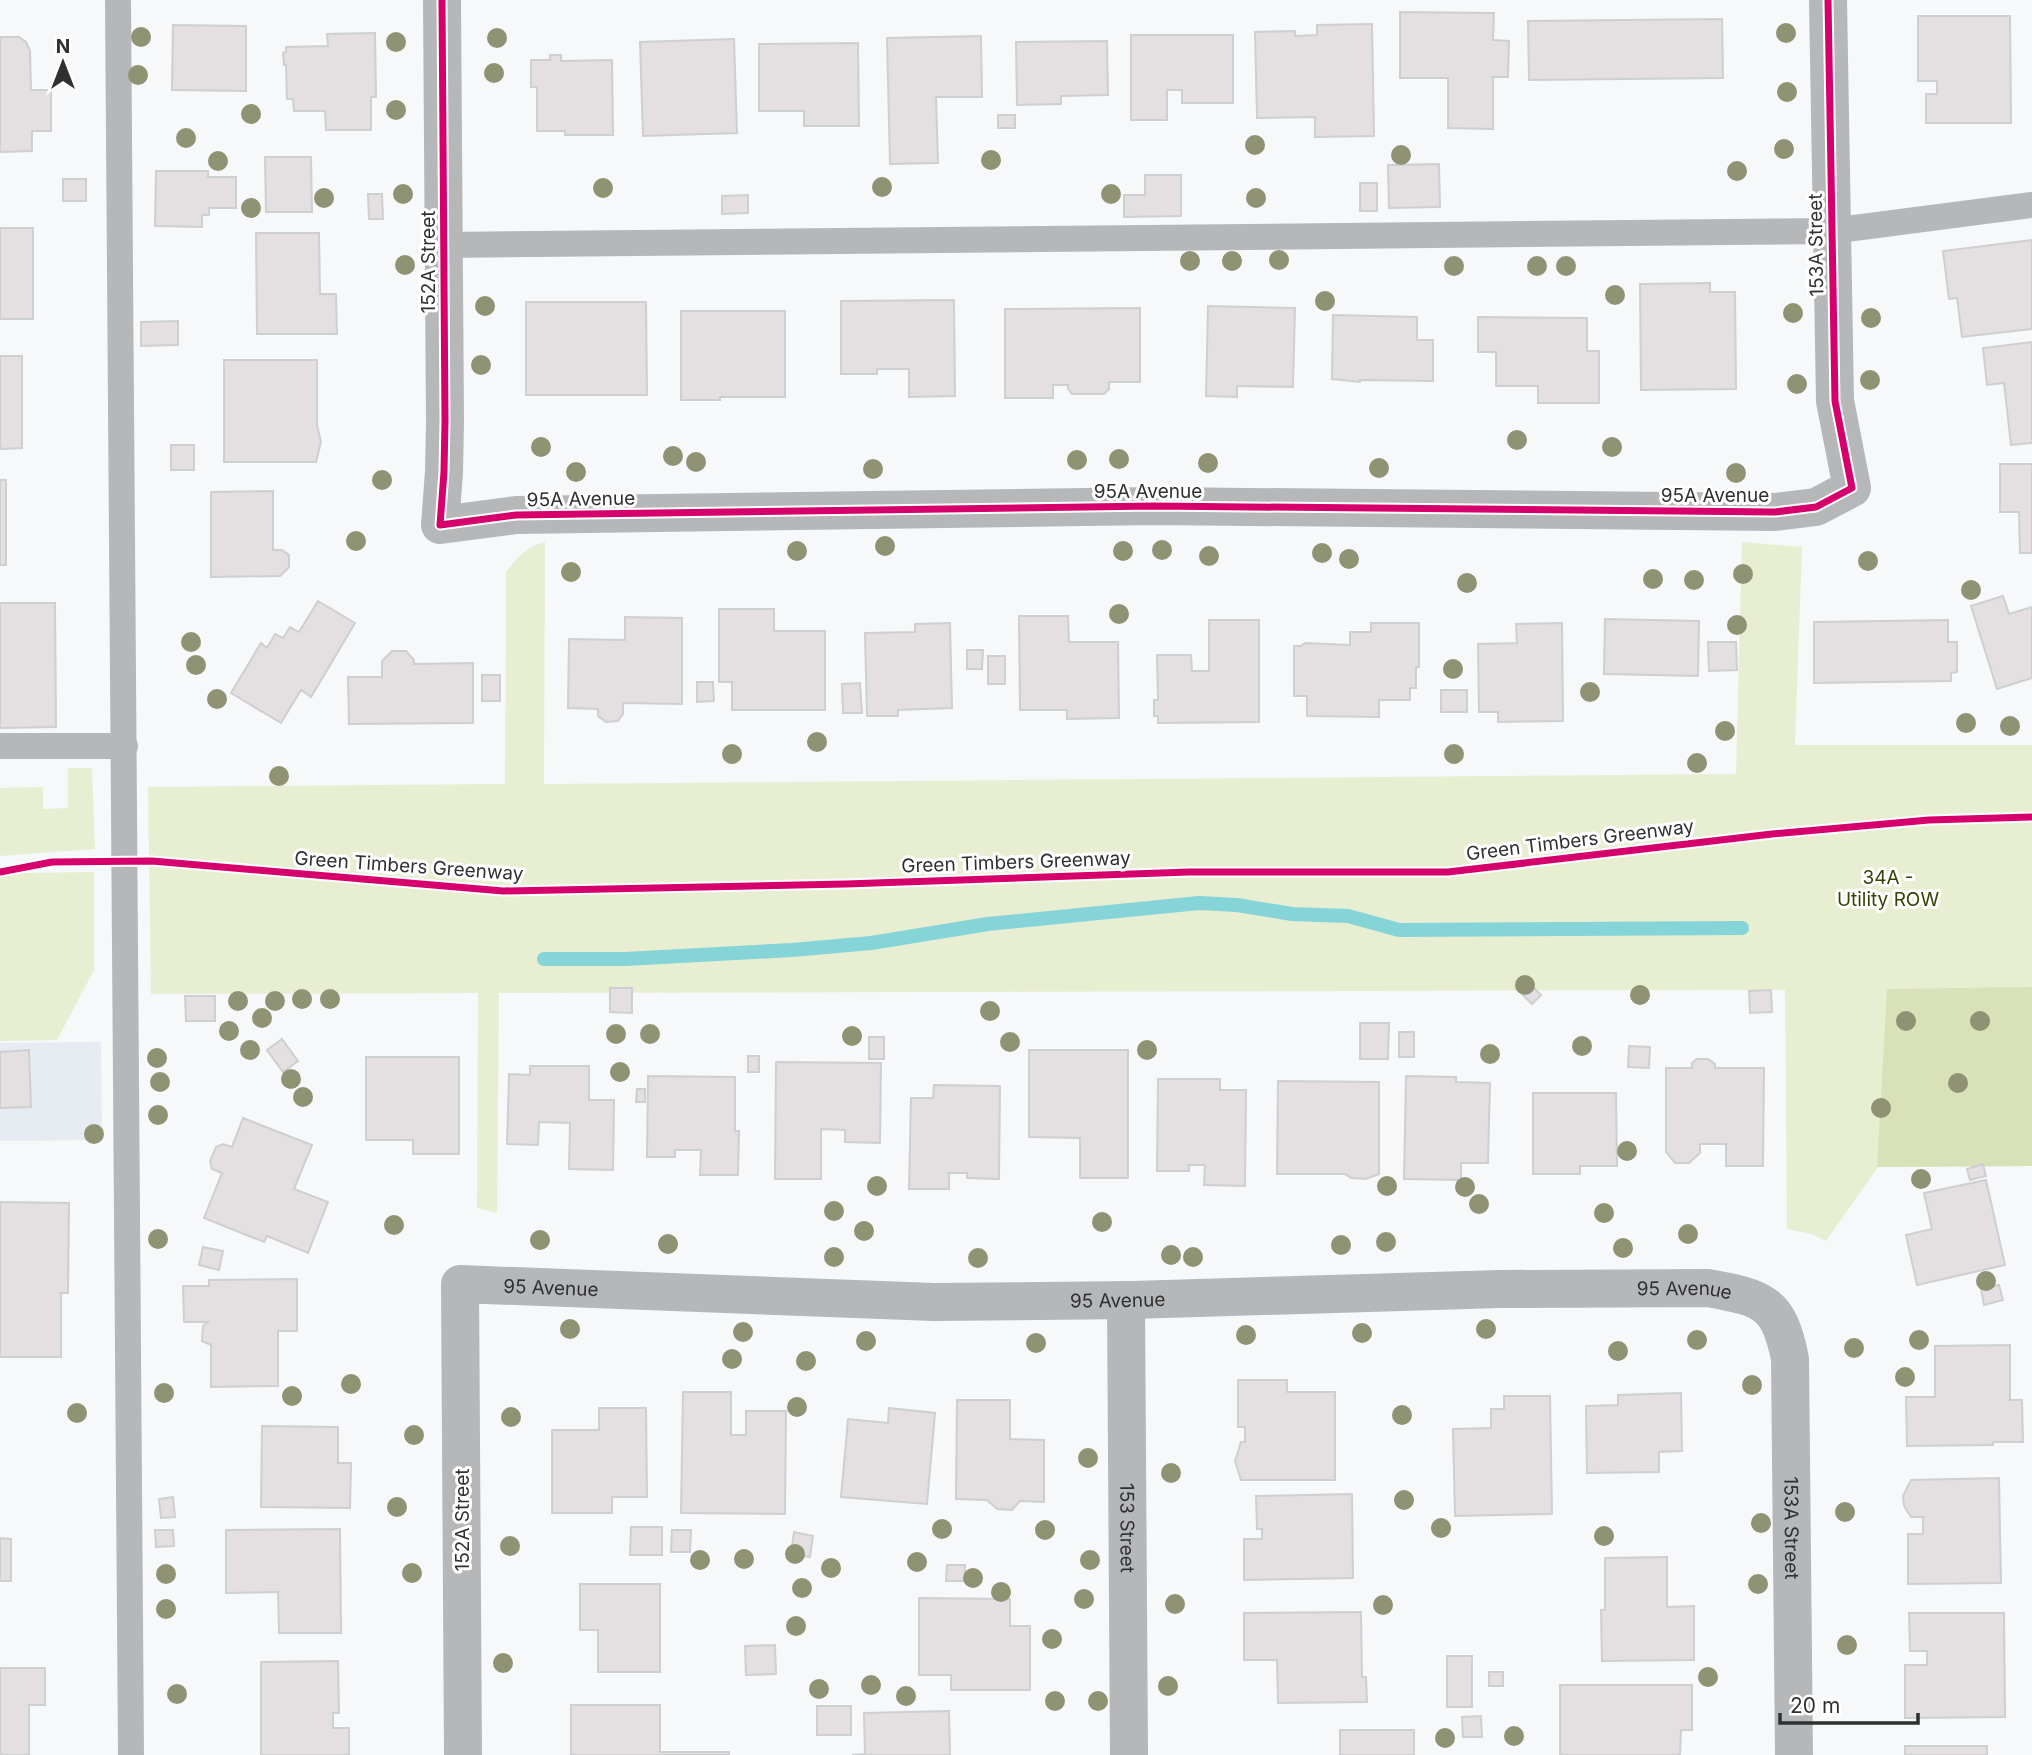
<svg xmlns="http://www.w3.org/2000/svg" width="2032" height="1755" font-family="Inter,sans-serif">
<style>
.built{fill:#e7ecf3}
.green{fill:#e8eed1}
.forest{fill:#d9e1b8}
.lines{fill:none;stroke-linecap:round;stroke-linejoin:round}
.stream{stroke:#85d4d8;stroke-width:14}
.building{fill:#e4dfe0;stroke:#cecfd0;stroke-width:2}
.service{stroke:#b6b7b9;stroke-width:26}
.minor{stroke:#b6b7b9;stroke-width:38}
.cycleway-casing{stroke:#fff;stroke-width:11}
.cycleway{stroke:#d6006c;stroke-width:7}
.tree{fill:#8f9373}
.labels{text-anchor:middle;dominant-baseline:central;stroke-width:6;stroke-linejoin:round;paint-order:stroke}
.street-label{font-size:19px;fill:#2f3031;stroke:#fff}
.park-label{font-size:19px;fill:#3b4104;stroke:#fff}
</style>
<rect width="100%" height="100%" fill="#f6f8fa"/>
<!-- built -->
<path class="built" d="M101,1042L102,1140L0,1141V1043Z"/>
<!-- green -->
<path class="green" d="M545,542L544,784L1736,774L1742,542L1802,547L1795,745H2032V1166L1878,1167L1826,1241L1811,1234L1787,1229L1785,990L499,993L497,1213L477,1208L478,993L151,994L148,787L505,784L506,572C517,558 528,545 545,542Z
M68,768H92L95,849L0,856V788L43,787V809L68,808Z
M94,872V970L57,1040L0,1041V876L20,873Z"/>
<!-- forest -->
<path class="forest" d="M2032,987V1166L1877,1167L1887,989Z"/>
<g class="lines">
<!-- stream -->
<path class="stream" d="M544,959H625L792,950L871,943L988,924L1199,903L1237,905L1292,914L1348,916L1399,930L1742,928"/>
</g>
<!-- building -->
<path class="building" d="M1400,12L1494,13L1493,40L1509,41L1508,77H1493V129L1448,128V78H1400Z
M1918,16H2010L2011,123H1926V94H1937V81H1918Z
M1722,19L1723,78L1529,80L1528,21Z
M1372,24L1374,136L1315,137V117L1257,118L1255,32L1295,31V36L1317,35V25Z
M173,25L246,26V91L172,90Z
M375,33L376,97H371V130H326L325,111H294L293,99H287L286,65H284L283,53L286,52V47L328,46L327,34Z
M1131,35H1233V103H1182V90H1167V120H1131Z
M981,36L982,97H936L938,163L890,164L887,38Z
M0,37H19L26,42L30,51L31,90H51V131H32V151L0,152Z
M734,39L737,133L643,136L640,42Z
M1107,41L1108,95L1061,96V104L1017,105L1016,42Z
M858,43L859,126H804V111H759V44Z
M550,55H561V61L612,60L613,135H565V131H537V87H531V60H550Z
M998,115H1015V128H998Z
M265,157H311L312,212H266Z
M1439,164L1440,207L1389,208L1388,165Z
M156,171H208V177H236V208H209V215H202V227L155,226Z
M1145,175H1181V216L1124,217V195H1145Z
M63,179H86V201H63Z
M1360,183H1377V211H1360Z
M368,194H382L383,219H369Z
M748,195V213L722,214V196Z
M0,228H33V319H0Z
M256,233H319L320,294H336L337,334H257Z
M2032,240V329L1962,337L1957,298L1949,299L1943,251Z
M1710,283V292H1735L1736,389L1641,390L1640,284Z
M954,300L955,396L909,397V369H877V374H841V301Z
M526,302H646L647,395H526Z
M1208,306L1295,308L1293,387L1237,386V397L1206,396Z
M1140,308V382H1109V389L1104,394H1072L1068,389V385H1053V398H1005V309Z
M681,311H785V397H720V400H681Z
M1333,315L1417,317V340H1433V381L1360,380V382L1332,379Z
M1478,317L1587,318V351H1599V403H1538V386H1496V352H1478Z
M178,321V345L141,346V322Z
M2032,342V443L2011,445L2004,383L1987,385L1983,348Z
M0,356H22V448L0,449Z
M224,360H317V425L321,442L316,462H224Z
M171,445H194V470H171Z
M2000,464H2032V553H2020L2019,512H2000Z
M0,480H6V565H0Z
M273,491V550H282L289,555V567L280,576L211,577V492Z
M2003,596L2009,614L2032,607V678L1997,689L1971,606Z
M318,601L355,623L311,697L301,690L281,723L231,693L261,643L267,648L275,634L283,638L290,627L299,632Z
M0,603H55L56,727L0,728Z
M719,609H774V631H825V710H732V682H719Z
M1019,616H1068L1069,642H1118L1119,718L1067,719V710H1020Z
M625,617L682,618V704L623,703V714L618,721L606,722L598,716V709L568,708L569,639L625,640Z
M1605,619L1699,621L1698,676L1604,674Z
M1209,620H1259V722L1158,723V716H1154V700H1158L1157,655H1191L1192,671H1209Z
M1948,620V642H1957V672L1951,673V681L1814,683V622Z
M950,623L952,708L898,710V716H867L865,633L915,632V624Z
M1371,623H1419V667H1416V688H1410V700H1379V717L1307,716V696H1294V646H1301L1305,643L1350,645V632H1371Z
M1562,623L1563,721L1498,722V712H1479L1478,644L1517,643L1516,624Z
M1708,642H1736L1737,670L1709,671Z
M967,650H983L982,669H967Z
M392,651H406L414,660V664L473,663V723L349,724L348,677H382V661Z
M988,656H1005V684H988Z
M482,675H500V701H482Z
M697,682H713L714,701L697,702Z
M860,683L862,713H843L842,684Z
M1441,690H1467V712H1441Z
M1532,986L1541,995L1532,1004L1523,995Z
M610,988H632V1013L610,1012Z
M1771,990L1772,1012L1750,1013L1749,991Z
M185,996H215V1021H186Z
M1360,1023H1389L1388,1059H1360Z
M1399,1032H1414V1057H1399Z
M869,1037H884V1059H869Z
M282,1039L298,1061L283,1072L267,1050Z
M1629,1046L1650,1047L1649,1068L1628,1067Z
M29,1050L31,1107L0,1108V1052Z
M1029,1050H1128V1178H1080V1138L1029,1137Z
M748,1056H759V1072H748Z
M366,1057H459V1154H413V1140H366Z
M1697,1059H1708L1715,1064V1068H1764L1763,1166H1726V1144H1700V1153L1689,1163H1675L1666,1152V1068H1692V1063Z
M776,1062L881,1063L880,1143L845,1142V1130L821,1129V1179H775Z
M530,1066H589V1100H614L613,1170L569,1169L570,1123L539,1122L538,1145L507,1144L509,1074L530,1075Z
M648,1076L735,1077V1131H739L738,1175H700L701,1150H675V1157H647Z
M1406,1076L1456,1077V1082L1490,1083L1488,1163H1461V1180L1404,1179Z
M1158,1079H1220V1090H1246L1245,1186L1204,1185L1205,1165H1189V1171H1157Z
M1278,1081L1379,1082V1174L1366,1179L1351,1178L1345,1174H1277Z
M934,1085L1000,1086L999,1179L967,1178V1173H949V1189H909L911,1098H933Z
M637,1089H645V1102H636Z
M1533,1093H1616L1617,1166H1580V1174H1533Z
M243,1118L312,1145L294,1189L328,1202L308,1253L267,1236L264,1242L204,1218L222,1173L212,1169L210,1161L216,1147L223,1144L232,1147Z
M1983,1164L1986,1176L1970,1180L1967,1169Z
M1986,1180L2005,1265L1917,1285L1906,1235L1932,1229L1924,1193Z
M0,1202L69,1203L68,1293H61V1357H0Z
M203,1247L223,1251L219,1270L199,1265Z
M297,1279V1331H278V1386L211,1387V1345L202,1341L203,1326L208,1322H184L183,1286H209V1280Z
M1999,1285L2003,1300L1984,1305L1981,1289Z
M2010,1345V1400H2022L2023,1442H1993V1445L1907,1446L1906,1397H1935V1346Z
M1238,1380H1287V1392H1335V1480H1241L1235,1461L1241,1442H1245V1427H1238Z
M683,1392H731V1435H746V1411H786L785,1514L681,1513Z
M1681,1393L1682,1451L1659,1452V1472L1587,1473L1586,1406L1618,1405V1395Z
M1504,1396H1550L1552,1514L1455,1516L1453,1429L1491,1428V1409H1504Z
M957,1400H1010V1439L1044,1440V1502L1020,1501L1012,1510L997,1509L987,1500L956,1499Z
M599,1408H646L647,1497H612V1513H552V1430H599Z
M889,1408L935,1413L927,1504L841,1497L848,1419L888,1423Z
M262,1426L338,1427V1463H351L350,1508L261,1507Z
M1999,1478L2001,1583L1908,1584V1534H1923V1517H1911L1904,1506L1903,1496L1911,1480Z
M1352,1494L1353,1578L1244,1580V1539H1262V1529H1257L1256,1496Z
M173,1497L175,1517L161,1518L159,1499Z
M631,1527H662V1555H630Z
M340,1529L341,1633H279L278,1592L226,1593V1530Z
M155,1530H173L174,1546L156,1547Z
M672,1530H691L690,1552H671Z
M794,1532L813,1536L810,1557L791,1554Z
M0,1538L11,1539V1581H0Z
M1667,1557V1607L1694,1606V1660L1602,1661L1601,1610H1605V1558Z
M947,1565H965V1581H946Z
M580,1584H660V1672H598V1630H580Z
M919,1598L1010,1599V1626H1030V1690H951V1675H919Z
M1361,1612L1362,1677H1366L1367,1702L1278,1703L1277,1660H1244V1613Z
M1909,1613H2004L2005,1717L1905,1718V1665H1927V1651H1910Z
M775,1645L776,1674L746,1675L745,1646Z
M1447,1656H1472V1707H1447Z
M338,1661L339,1713H333V1728H349V1755H261V1662Z
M0,1668H45V1705H29V1755H0Z
M1489,1672H1503V1686H1489Z
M1560,1685H1692V1730H1681L1680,1755H1560Z
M571,1705H660V1752H729V1755H571Z
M817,1706H851V1735H817Z
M949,1711L950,1755H852L865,1754L864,1713Z
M1481,1716L1482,1737H1463L1462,1717Z
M1340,1730H1414V1755H1340Z
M1905,1746H1987V1755H1905Z"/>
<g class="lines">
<!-- service -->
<path class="service" d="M118,0L131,1755
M444,245L1831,231L2032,205
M0,746H125"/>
<!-- minor -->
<g class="minor">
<path d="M442,0L445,421L444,472L440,525L516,515L1154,506L1775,512L1816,507L1852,488L1835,401L1828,0"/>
<path id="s1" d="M1126,1300L1129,1755"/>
<path id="s2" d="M463,1755L460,1284L934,1302L1132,1300L1500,1289L1708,1288C1762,1298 1779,1301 1790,1359L1794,1755"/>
</g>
<defs>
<path id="cycleway" d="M442,0L445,421L444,472L440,525L516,515L1154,506L1775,512L1816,507L1852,488L1835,401L1828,0
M0,872L52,862L152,861L503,891L846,884L1189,872H1448L1772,834L1929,820L2032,817"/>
</defs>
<!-- cycleway casing -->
<use href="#cycleway" class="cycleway-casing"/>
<!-- cycleway -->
<use href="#cycleway" class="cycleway"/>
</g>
<!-- trees -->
<g class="tree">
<circle cx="1786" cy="33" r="10"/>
<circle cx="141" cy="37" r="10"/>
<circle cx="497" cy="38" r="10"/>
<circle cx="396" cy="42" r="10"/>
<circle cx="494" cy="73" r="10"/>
<circle cx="138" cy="75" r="10"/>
<circle cx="1787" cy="92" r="10"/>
<circle cx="396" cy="110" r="10"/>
<circle cx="251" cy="114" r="10"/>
<circle cx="186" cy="138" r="10"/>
<circle cx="1255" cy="145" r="10"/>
<circle cx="1784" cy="149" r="10"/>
<circle cx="1401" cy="155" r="10"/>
<circle cx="991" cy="160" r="10"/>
<circle cx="218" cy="161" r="10"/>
<circle cx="1737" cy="171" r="10"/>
<circle cx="882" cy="187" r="10"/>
<circle cx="603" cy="188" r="10"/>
<circle cx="403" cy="194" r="10"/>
<circle cx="1111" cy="194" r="10"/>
<circle cx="324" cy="198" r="10"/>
<circle cx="1256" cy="198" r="10"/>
<circle cx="251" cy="208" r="10"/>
<circle cx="1279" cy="260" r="10"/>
<circle cx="1190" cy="261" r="10"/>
<circle cx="1232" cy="261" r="10"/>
<circle cx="405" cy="265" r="10"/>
<circle cx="1454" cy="266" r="10"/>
<circle cx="1537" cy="266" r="10"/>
<circle cx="1566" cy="266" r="10"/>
<circle cx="1615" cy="295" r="10"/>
<circle cx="1325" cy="301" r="10"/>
<circle cx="485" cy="306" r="10"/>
<circle cx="1793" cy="313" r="10"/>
<circle cx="1871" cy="318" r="10"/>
<circle cx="481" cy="365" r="10"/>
<circle cx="1870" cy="380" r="10"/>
<circle cx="1797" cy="384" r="10"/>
<circle cx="1517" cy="440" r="10"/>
<circle cx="541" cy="447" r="10"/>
<circle cx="1612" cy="447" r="10"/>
<circle cx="673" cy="456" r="10"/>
<circle cx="1119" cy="459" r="10"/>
<circle cx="1077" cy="460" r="10"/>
<circle cx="696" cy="462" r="10"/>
<circle cx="1208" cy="463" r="10"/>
<circle cx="1379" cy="468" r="10"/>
<circle cx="873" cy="469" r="10"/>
<circle cx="576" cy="472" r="10"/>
<circle cx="1736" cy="473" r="10"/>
<circle cx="382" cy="480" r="10"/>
<circle cx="356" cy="541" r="10"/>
<circle cx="885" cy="546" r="10"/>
<circle cx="1162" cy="550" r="10"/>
<circle cx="797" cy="551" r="10"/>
<circle cx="1123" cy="551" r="10"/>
<circle cx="1322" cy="553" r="10"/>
<circle cx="1209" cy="556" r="10"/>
<circle cx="1349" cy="559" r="10"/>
<circle cx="1868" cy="561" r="10"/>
<circle cx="571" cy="572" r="10"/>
<circle cx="1743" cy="574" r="10"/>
<circle cx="1653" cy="579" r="10"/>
<circle cx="1694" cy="580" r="10"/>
<circle cx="1467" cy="583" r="10"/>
<circle cx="1971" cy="590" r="10"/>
<circle cx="1119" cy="614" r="10"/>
<circle cx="1737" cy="625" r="10"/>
<circle cx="191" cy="642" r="10"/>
<circle cx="196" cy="665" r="10"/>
<circle cx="1453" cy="669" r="10"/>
<circle cx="1590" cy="692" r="10"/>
<circle cx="217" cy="699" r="10"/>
<circle cx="1966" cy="723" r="10"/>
<circle cx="2010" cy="726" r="10"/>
<circle cx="1725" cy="731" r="10"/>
<circle cx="817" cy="742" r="10"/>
<circle cx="732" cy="754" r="10"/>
<circle cx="1454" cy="754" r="10"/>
<circle cx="1697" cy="763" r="10"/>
<circle cx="279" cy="776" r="10"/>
<circle cx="1525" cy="985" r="10"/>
<circle cx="1640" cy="995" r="10"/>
<circle cx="302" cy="999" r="10"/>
<circle cx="330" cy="999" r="10"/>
<circle cx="238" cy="1001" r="10"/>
<circle cx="275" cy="1001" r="10"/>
<circle cx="990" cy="1011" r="10"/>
<circle cx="262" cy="1018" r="10"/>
<circle cx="1906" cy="1021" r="10"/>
<circle cx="1980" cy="1021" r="10"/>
<circle cx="229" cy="1031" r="10"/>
<circle cx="616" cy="1034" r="10"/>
<circle cx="650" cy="1034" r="10"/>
<circle cx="852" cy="1036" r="10"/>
<circle cx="1010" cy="1042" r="10"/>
<circle cx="1582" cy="1046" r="10"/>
<circle cx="250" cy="1050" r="10"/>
<circle cx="1147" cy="1050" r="10"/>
<circle cx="1490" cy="1054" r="10"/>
<circle cx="157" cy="1058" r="10"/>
<circle cx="620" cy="1072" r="10"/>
<circle cx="291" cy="1079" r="10"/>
<circle cx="160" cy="1082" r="10"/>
<circle cx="1958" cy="1083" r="10"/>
<circle cx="303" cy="1097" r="10"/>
<circle cx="1881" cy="1108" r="10"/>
<circle cx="158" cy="1115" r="10"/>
<circle cx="94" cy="1134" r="10"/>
<circle cx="1627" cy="1151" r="10"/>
<circle cx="1921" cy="1179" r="10"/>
<circle cx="877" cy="1186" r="10"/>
<circle cx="1387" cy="1186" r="10"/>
<circle cx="1465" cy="1187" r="10"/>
<circle cx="1479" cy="1204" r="10"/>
<circle cx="834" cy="1211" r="10"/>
<circle cx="1604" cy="1213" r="10"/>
<circle cx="1102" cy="1222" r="10"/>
<circle cx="394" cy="1225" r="10"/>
<circle cx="864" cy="1231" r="10"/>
<circle cx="1688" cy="1234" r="10"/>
<circle cx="158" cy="1239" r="10"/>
<circle cx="540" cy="1240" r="10"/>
<circle cx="1386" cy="1242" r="10"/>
<circle cx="668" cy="1244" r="10"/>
<circle cx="1341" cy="1245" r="10"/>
<circle cx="1623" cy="1248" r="10"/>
<circle cx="1171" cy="1255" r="10"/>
<circle cx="834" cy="1257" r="10"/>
<circle cx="1193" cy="1257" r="10"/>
<circle cx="978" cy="1258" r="10"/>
<circle cx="1986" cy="1281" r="10"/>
<circle cx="570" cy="1329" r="10"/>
<circle cx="1486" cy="1329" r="10"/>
<circle cx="743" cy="1332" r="10"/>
<circle cx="1362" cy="1333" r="10"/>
<circle cx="1246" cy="1335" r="10"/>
<circle cx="1697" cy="1340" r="10"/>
<circle cx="1919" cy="1340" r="10"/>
<circle cx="866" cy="1341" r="10"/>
<circle cx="1036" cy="1343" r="10"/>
<circle cx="1854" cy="1348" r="10"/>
<circle cx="1618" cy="1351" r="10"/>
<circle cx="732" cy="1359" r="10"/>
<circle cx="806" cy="1361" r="10"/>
<circle cx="1905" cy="1377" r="10"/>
<circle cx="351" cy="1384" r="10"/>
<circle cx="1752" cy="1385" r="10"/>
<circle cx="164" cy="1393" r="10"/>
<circle cx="292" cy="1396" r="10"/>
<circle cx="797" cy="1407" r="10"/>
<circle cx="77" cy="1413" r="10"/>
<circle cx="1402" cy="1415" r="10"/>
<circle cx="511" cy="1417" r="10"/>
<circle cx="414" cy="1435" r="10"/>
<circle cx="1088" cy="1458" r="10"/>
<circle cx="1171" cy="1473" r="10"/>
<circle cx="1404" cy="1500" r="10"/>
<circle cx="397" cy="1507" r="10"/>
<circle cx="1845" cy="1512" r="10"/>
<circle cx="1761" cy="1523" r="10"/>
<circle cx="1441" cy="1528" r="10"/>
<circle cx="942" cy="1529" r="10"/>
<circle cx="1045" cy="1530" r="10"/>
<circle cx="1604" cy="1536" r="10"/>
<circle cx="510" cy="1546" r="10"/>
<circle cx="795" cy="1554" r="10"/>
<circle cx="744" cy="1559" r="10"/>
<circle cx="700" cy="1560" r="10"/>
<circle cx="1090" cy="1560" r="10"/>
<circle cx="917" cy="1562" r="10"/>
<circle cx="831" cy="1568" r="10"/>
<circle cx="412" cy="1573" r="10"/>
<circle cx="166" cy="1574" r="10"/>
<circle cx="973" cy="1578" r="10"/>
<circle cx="1758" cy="1584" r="10"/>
<circle cx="802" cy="1588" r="10"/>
<circle cx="1001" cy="1592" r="10"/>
<circle cx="1084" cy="1599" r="10"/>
<circle cx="1175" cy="1604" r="10"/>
<circle cx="1383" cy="1605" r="10"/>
<circle cx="166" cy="1609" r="10"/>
<circle cx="796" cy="1626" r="10"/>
<circle cx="1052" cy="1639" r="10"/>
<circle cx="1847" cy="1645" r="10"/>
<circle cx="503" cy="1663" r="10"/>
<circle cx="1708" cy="1677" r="10"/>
<circle cx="871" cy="1685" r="10"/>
<circle cx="1168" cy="1686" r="10"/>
<circle cx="819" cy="1689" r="10"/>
<circle cx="177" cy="1694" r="10"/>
<circle cx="906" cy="1696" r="10"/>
<circle cx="1055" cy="1701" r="10"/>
<circle cx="1098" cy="1701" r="10"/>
<circle cx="1514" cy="1736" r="10"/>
<circle cx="1445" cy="1738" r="10"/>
</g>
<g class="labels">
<!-- street labels -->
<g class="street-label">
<text transform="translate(1816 245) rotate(-91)">153A Street</text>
<text transform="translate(428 262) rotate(-90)">152A Street</text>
<text x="1148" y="491">95A Avenue</text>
<text x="1715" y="495">95A Avenue</text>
<text transform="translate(581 499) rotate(-1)">95A Avenue</text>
<text transform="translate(1580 840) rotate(-7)">Green Timbers Greenway</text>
<text transform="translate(1016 862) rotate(-2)">Green Timbers Greenway</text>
<text transform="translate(409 866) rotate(4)">Green Timbers Greenway</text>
<text stroke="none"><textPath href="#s2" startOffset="562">95 Avenue</textPath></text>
<text stroke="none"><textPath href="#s2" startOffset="1696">95 Avenue</textPath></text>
<text stroke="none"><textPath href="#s2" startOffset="1129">95 Avenue</textPath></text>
<text transform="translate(462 1520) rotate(-90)">152A Street</text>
<text stroke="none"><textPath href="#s1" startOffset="228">153 Street</textPath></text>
<text stroke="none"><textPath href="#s2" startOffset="2009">153A Street</textPath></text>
</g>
<!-- park labels -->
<g class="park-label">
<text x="1888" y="877">34A -<tspan x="1888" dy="22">Utility ROW</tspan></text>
</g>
</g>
<!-- north arrow -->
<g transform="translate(63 63)" stroke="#ffffff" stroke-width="5" paint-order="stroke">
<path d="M0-5L12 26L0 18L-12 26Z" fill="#2f3031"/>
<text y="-10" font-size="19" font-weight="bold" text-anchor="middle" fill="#2f3031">N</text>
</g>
<!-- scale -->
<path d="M1780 1713v10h138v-10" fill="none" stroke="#2f3031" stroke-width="3.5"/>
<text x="1790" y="1713" font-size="21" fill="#2f3031" stroke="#ffffff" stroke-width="5" paint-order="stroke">20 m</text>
</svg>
